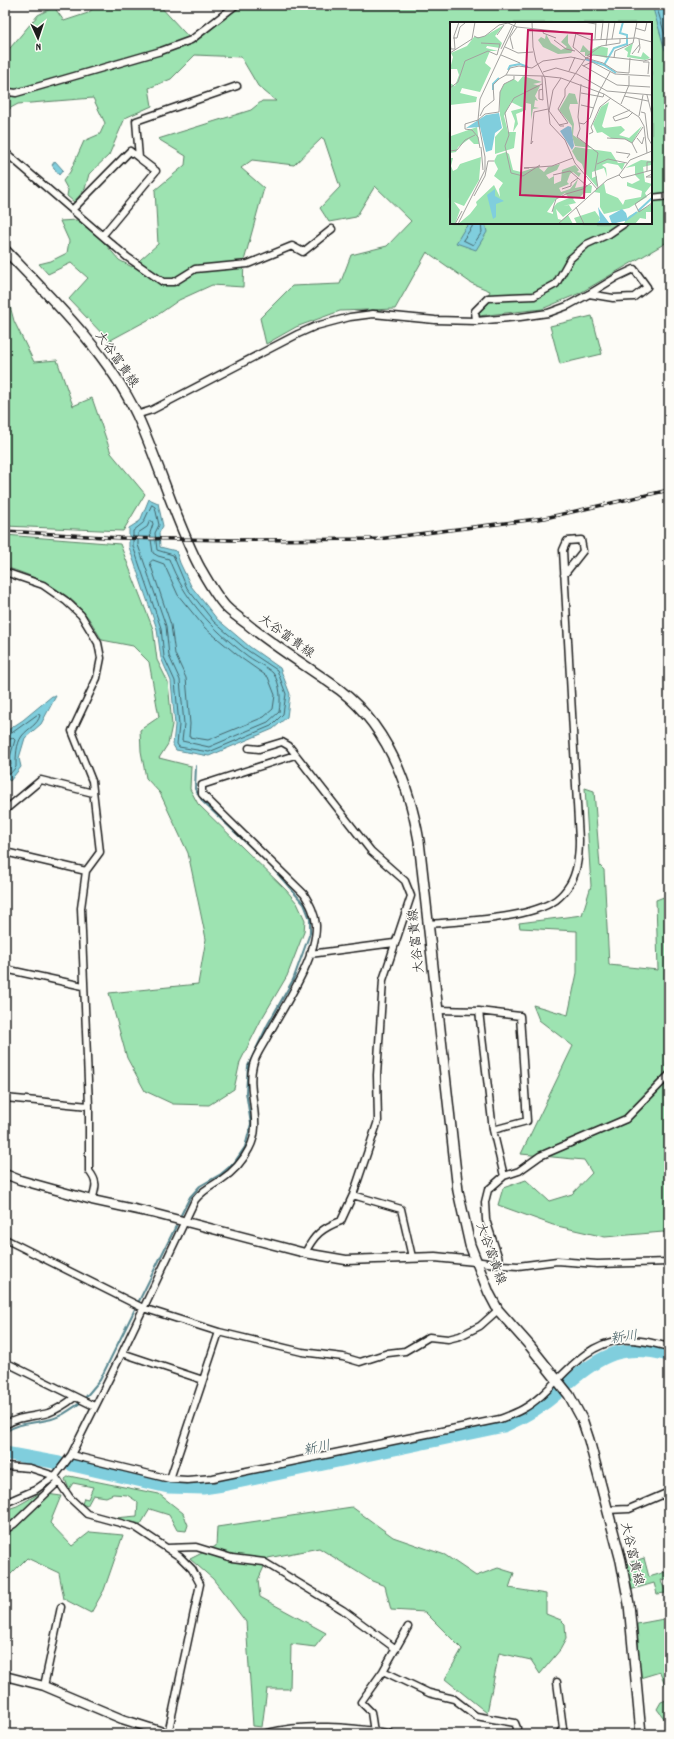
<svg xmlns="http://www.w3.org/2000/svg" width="674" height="1739" font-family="Dekko,'Klee One',sans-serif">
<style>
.green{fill:#9de3b1;stroke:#5c8066;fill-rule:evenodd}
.water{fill:#80cedd;stroke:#588790}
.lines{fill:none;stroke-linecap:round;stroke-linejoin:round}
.shore{stroke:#446369;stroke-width:1}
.stream{stroke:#588790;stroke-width:2}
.river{stroke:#80cedd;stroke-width:13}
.minor-casing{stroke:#1c1c1c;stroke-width:9}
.tertiary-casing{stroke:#1c1c1c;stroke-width:11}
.secondary-casing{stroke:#1c1c1c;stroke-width:12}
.minor{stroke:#fdfcf7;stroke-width:6}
.tertiary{stroke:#fdfcf7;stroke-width:8}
.secondary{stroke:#fdfcf7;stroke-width:9}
.rail-casing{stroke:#1c1c1c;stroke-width:3.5}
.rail{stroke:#fdfcf7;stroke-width:2;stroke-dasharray:6;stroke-linecap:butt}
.labels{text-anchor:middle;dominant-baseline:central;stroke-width:3;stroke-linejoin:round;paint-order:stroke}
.street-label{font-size:13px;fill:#1c1c1c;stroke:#fdfcf7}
.water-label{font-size:14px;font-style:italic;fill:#3f5a60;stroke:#fdfcf7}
.inset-river{fill:none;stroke:#80cedd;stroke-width:2}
.inset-road{fill:none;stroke:#a3a29f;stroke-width:1}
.view{fill:#c2185b;fill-opacity:0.15;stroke:#c2185b;stroke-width:2}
.inset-edge{fill:none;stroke:#1c1c1c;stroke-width:2}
</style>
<rect width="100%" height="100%" fill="#fdfcf7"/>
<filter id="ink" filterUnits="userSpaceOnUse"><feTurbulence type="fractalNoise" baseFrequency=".025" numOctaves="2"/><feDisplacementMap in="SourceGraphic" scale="8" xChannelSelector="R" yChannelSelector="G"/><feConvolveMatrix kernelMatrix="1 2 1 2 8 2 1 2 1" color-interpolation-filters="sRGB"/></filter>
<g filter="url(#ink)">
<!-- green -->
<path class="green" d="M97,5H159L194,43L242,5H669V241L580,293L542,309L478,316L490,291L471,283L427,252L395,309L340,311L296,327L266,344L260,318L292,286L340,284L351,255L387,246L411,221L375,186L356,217L329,222L320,208L340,187L324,139L322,138L294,165L252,160L241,168L264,188L244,261L243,287L212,285L179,300L159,314L109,341L69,299L88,278L71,263L48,274L39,264L51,261L67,253L69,241L60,221L77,220L101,239L119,260L132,267L158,244L155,190L185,165L186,156L158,139L251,110L262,101H276L258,86L241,57L195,55L171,79L149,88L152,106L125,118L109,155L89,174L85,189L74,202L67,196L68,190L63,181L70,172L84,141L100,134L105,123L93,98L18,104L5,111V54L38,15L54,7L64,21L88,13ZM451,23H651V223H451Z
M5,287L14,321L34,362L57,360L73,406L92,398L111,453L145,494L123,531L5,526Z
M592,316L602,354L560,364L550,326Z
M5,535L120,544L153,629L157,660L168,682L172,725L168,744L159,758L191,766L190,789L198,804L286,890L297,903L305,920L304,932L287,976L261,1020L240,1062L234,1089L209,1105L173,1104L145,1091L127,1058L109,993L198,984L206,939L188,853L160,793L146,778L141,751L140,730L159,717L149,662L133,646L102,640C96,631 91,620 83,611C64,589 32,575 5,567Z
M585,788L594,791L600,866L604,870L609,965L658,970L656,900L669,895V1235L663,1232L605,1237L553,1225L498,1205L503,1188L526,1180L549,1201L572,1194L592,1173L584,1160L521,1154L573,1046L539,1020L533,1005L568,1015L577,973V931L520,928L519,923L582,915L591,886Z
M69,1476L159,1494L183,1513L188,1525L186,1531L177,1530L169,1515L150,1509L141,1524L115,1518L137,1516L138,1502L127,1495L113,1494L106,1497L93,1495L87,1506L82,1504L84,1498L88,1499L93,1487L73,1483L69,1489L65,1479Z
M40,1493L61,1496L50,1523L72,1546L90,1532L123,1535L104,1590L91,1613L64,1599L59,1573L27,1558L5,1580V1510L17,1506Z
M352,1507L393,1537L445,1555L476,1576L498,1568L514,1573L509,1588L546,1594V1614L561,1620L565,1624L566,1639L560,1650L540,1674L531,1660L499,1653L487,1713L445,1679L462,1649L425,1612L391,1610L385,1586L372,1581L319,1548L268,1558L258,1580L260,1597L326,1633L315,1647L291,1644L290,1689H267L262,1727L253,1726L246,1622L213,1579L190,1559L216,1546L217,1527Z
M644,1558L649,1577L669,1571V1578L661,1580L666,1593L657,1594L654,1583L630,1590L625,1564Z
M669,1618C669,1627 666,1634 669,1643V1694L660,1672L640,1678L637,1624Z
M669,1699V1721H666L657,1709L661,1702Z"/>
<!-- water -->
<path class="water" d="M652,5H666L669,7V52L665,50Z
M55,161L63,170L59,175L52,165Z
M470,223H485L487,232L476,250L456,243L465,228Z
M149,499L158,503L163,526L159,533L160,547L176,551L180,563L191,586L217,619L250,647L280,668L290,694L287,717L273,729L209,756L176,750L173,745L175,725L171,681L161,658L157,629L129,547V528L140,521Z
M52,696H56L41,724L25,738L19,758L21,767L10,781L5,777V732L23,720Z"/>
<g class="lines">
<!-- shore -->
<path class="shore" d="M656,5L669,48
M473,223L472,227L463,240L473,245L482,232L481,223
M152,505L155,507L159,525L155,533L157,550L173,555L187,588L214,622L247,650L277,670L286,694L283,714L271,726L209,752L179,747L177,744L179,725L175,681L164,657L161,628L133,546V531L143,523Z
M150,521H152L153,524L150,533L153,553L158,556L169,559C183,598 212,629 245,654C252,660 267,667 273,673C281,684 281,700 279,712L268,722L209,747L182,741L184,724L180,680L169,656L166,626L138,545V533L147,527Z
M153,560L164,564L178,595L205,628L241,658L268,677L275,695L273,709L264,717L208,740L189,737L190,724L186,678L175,654L171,625L150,563Z
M5,736L9,735L38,714L40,715C38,725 28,728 22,736C16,744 16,757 16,767L10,774H5
M5,741L13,738L15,740L10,757L11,765L8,769H5"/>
<!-- stream -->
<path class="stream" d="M180,1217L190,1197L200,1186L221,1174L234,1163L245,1147L251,1124L246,1092L248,1066L268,1024L293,980L310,933V919L304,904L270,865L203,802L195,789L196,766
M139,1301L176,1226
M85,1398L100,1380L135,1309
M5,1432C21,1422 29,1424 47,1420C59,1418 70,1410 80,1403"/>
<!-- river -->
<path class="river" d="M567,1384C602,1354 623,1343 669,1355
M5,1453L59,1463
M72,1465L168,1487L203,1488L223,1485L504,1426C525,1417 542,1407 559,1392"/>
<defs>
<path id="minor" d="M5,95L9,92L16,93L161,51L191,40L236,5
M5,152L127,257L163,282H174L195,269L248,264L292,246L303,252L332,229
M651,198L669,196
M72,210L130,151L139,158L136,121L237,86
M103,235L156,171L139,158
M476,321L475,311L488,298L534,296L556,284L570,259L587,244L609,234L625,223
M136,415L152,410L298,334L316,326L350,317L373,314L435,320L476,321L520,317L548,313L567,306L589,294L613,298L634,297L647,287L634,269L617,277L589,294
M5,572L43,585L66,601L81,615L98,643L101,658L97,678L72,731L92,781L100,852L86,871L81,908L89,1106V1171C98,1182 96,1187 92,1200
M249,748L259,749L282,742L289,746L371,851L405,881L411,896L383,980L377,1075L378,1121L353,1195L341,1221C322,1228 314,1235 305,1253
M5,810L41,780L93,793
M5,852L86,871
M428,924C463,921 528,919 556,900C561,896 567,889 570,884C578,871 579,855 579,840L563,550L567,541L581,540L583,551L564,575
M310,954L394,943
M5,969L83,986
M438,1010L479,1011L520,1016L527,1121L493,1130
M479,1011L493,1130L504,1176
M5,1098L89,1106
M353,1195L401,1209L412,1257
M5,1239L143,1308L219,1332L302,1352L343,1357L360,1362L388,1353L405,1351L429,1337L448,1339L460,1336L480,1326L498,1310
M475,1261L501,1265L486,1220L485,1202L488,1190L504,1176L519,1171L540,1156L626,1119L669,1075
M501,1265L518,1266L557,1261L597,1264L669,1262
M122,1353L203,1380
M5,1362L94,1406
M5,1425C19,1416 33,1417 48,1413C59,1409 66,1404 75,1397
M71,1455L170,1479L187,1480L213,1478L500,1419C508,1416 516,1413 523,1409C557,1390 576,1345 621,1340C638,1339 653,1343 669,1347
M5,1466L30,1468L55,1476L70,1498L87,1514L135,1527L180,1557L192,1569L200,1584L168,1734
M170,1479L219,1332
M5,1503L35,1490L55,1476L71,1455L122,1353L195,1200C203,1190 210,1187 221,1180C233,1172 243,1161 249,1149C264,1122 246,1093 253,1065C255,1057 261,1048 265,1041C281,1010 317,960 316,925C315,913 310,904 304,894L202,794V785L295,755
M607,1510L629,1509L669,1492
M5,1530L14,1524L58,1482
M167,1548L196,1547L232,1558L264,1562L343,1610L396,1649
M383,1671L429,1693L454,1699L476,1716L515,1723L517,1728L516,1734
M557,1682L563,1728L559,1734
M44,1686L61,1607
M374,1732L371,1712L361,1702L383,1671L408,1627"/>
<path id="tertiary" d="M5,1174L20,1180L92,1200L152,1213L305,1253L346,1260L435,1257L475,1261
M5,1676L44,1686L122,1719L169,1734
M267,1734C307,1724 348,1728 389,1734"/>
<path id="secondary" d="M5,250C53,300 107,352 137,415C160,465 174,518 199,566C207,580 215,595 226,607C232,613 239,618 246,623C276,648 309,667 340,690C388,727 409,784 419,841L458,1191L470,1245L489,1293L498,1310L530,1346L569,1395L582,1419L589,1440L621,1561L629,1604L641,1734"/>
</defs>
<!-- minor casing -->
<use href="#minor" class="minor-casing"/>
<!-- tertiary casing -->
<use href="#tertiary" class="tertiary-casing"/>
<!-- secondary casing -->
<use href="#secondary" class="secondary-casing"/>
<!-- minor -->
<use href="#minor" class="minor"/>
<!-- tertiary -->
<use href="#tertiary" class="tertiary"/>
<!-- secondary -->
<use href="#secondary" class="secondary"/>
<defs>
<path id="rail" d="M5,531L120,538L232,540L378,539L545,518L669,490"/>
</defs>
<!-- rail casing -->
<use href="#rail" class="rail-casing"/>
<!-- rail -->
<use href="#rail" class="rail"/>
</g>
</g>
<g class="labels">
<!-- street labels -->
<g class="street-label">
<text transform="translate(116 360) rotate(55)">大谷富貴線</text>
<text transform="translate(286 637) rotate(36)">大谷富貴線</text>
<text transform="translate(417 941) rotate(-96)">大谷富貴線</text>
<text transform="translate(490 1254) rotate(70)">大谷富貴線</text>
<text transform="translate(631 1554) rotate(77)">大谷富貴線</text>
</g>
<!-- water labels -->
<g class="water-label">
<text transform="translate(624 1338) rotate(-7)">新川</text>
<text transform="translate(317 1449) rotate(-12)">新川</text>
</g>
</g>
<!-- overview -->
<g transform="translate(450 22)">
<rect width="202" height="202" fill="#fdfcf7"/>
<path d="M54,3L45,14L52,21L50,26L37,24L36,26L48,29H40L35,41L41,46L30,70L12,66L10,71L27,75L26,80L0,83V61L5,64L9,53L7,47H0L3,35L1,31L17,24L24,15H33ZM96,12L101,21L111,28L117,25L111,20L118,12V21L123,28L121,31L108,32L93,25L88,18L91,15L95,17ZM183,21L180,33L191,35L193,30L200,36L195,38L177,35L178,30L174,27ZM133,23L139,29L149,24L158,26L157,36L145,33L135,34V30H130ZM73,54L92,60L83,62L90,64L85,74L88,79L85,78L84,85L89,86L83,87L81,98V82L76,81V88L66,92L68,102L63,110L65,99L61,89L73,86L61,80L54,94L58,110H66L64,126L45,132V115L53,106L50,93V70L54,62L64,57L68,60ZM119,71L125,72L128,82H120L119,86L124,102L123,113L142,126L125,124L121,111L122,104L109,88ZM159,80L152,104L154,106L171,104L175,108L169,113L179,116L192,104L182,121L175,117L161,116L152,110L147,111L143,102L151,85ZM27,105L29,122H24L19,117L8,125L6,130L0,131L1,114ZM125,125L161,130L168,141H175L172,148L168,143L157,141L152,143L156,146L157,155L154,146L142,150V156L147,154V165L135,151L132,142L127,138L122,129ZM56,130L59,132L63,148L71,150L90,144L89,146L94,150L98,145L110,142L107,148L96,153L99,157L104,154V162L111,159L112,148L125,143L129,148L127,150L131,151L129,155L123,150L120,152L117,160L119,162L109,166L111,170L120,167L128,157L125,166L140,163L142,164L141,171H134L130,175H125L123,177L126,181L113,184L119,183L122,188L113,195L106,187L108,197L112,198L118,193L123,202H8L20,192L27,183L26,180L44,163L50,175L49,167L53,161L44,154L48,147L44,139L47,133ZM115,171L119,176L107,181L103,186V192L97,190L106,177ZM31,135L29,158L14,184L4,180L10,188L5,202H0V136H3L1,144L3,149L7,147L10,142ZM191,138L202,139L201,143L193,145L195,160L202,162L195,171L197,175L179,186L154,192L150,185V171L144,170L154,161L156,171L168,176L173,183L175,178L191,175L192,169L177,164V160L182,162L190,158L185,153V144L175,146ZM202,182L201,190H196V197L190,196L185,202H166L174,201L179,194ZM145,189L150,196L148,202H127L124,196Z" fill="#9de3b1" fill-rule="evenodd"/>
<path d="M49,91L52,106L45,111L42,128L36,130L30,105L16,106L36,93ZM118,104L121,105L124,124L122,128L110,109ZM45,167V174L54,179L46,182V195L43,197L37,173ZM148,185L151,190L160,202L147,201L150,198ZM172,187L176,191L178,198L162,202L159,194Z" fill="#80cedd"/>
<path class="inset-river" d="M135,37L154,43L166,51M154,43L164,26L177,22V13L170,11L173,0M58,48L60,44L70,42L78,45M43,68V62L49,56M188,189L202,176M175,199L187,190"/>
<path class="inset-road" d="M82,0L83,25L86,39L95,56L100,102L115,118L125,141L147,167L157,158L169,153L180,138L202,129M134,0L146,2M185,6L195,9L197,0M94,8L93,11L106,16M126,11L123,25L136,36L153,41L167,50L179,51L180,36M47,13L54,3M24,14L28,16L35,14L49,3L58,1L67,5L124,11L141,18L186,16L202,20M3,16H7L10,5L15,1M145,17L146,0M151,17L153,0M162,17L165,0M104,18L116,27L125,29M0,21L1,27H5L4,14L9,0M31,21L50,22M156,24L159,0M202,24V73M55,25L68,31L83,30M51,27L62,4M63,27L60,15L67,5M0,31L22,17L25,0M188,31L190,26L189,17M182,32L190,22M51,33L70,41M137,34L151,24L170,21V17M164,36L165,29L183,21L187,0M193,40H199L198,52M132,43L167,63L200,65M133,44L142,40L165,52L200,54M119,49L125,35M93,50L106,46L127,52L157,69L202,73M56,53L60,46L69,44L82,46L93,39L121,35L134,38M111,56L103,68L99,89L110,104H114M131,62L128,95L130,107L127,115L148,131L145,148L148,166M0,66L8,60L15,39L38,29L47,33L50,22M93,67L89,68V77L93,78M131,71L153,75L154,72M197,73L202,93M174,74L198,79M93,78L92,54L111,56L154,72L189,95L194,104L197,131M171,82L179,63V54M131,83L144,86M180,88L163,95L165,99L178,95L183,90M191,90L195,91L198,116L202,123M30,94L34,86L44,78L43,63L49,57L56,53L92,54M189,94L193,73M129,101L134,102L140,96L149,70L160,50M109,103L118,101L108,87L115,74V67L136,36L143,33L194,39L201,37M139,112L143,110L141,105L150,85L161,76M157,116L175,117L182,121L187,131M187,116L192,122L194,115M83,119L81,122L84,90L98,87M182,121L193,105M31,125L33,148M30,126L28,115L22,108L15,107V102L28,98L35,92L49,90L50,70L54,62L64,57V54M0,129L7,128L15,118L25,113M166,130L180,132L177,136M147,142L158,137L177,141M90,143L73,154L61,151L55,124L59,113L55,91L64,76L92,62M79,146H74L102,144L123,136M197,149V140H202M202,152L196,155H202M103,153L120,149L137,164M169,153L172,156L202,148M112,167L121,164V161L128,156M202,170L185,182L189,190L202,181M24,174L35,154L38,139H44M126,185L134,202M102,190L106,177L116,172L133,167L141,161M5,202L12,189M8,202L35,148V135L28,98L30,77L66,0M108,202L147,167"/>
<path class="view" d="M78,8L142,12L134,176L70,173Z"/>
<rect width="202" height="202" class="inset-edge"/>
</g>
<!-- margin -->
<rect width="674" height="1739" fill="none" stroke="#fdfcf7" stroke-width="20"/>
<rect x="10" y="10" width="654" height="1719" fill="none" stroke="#1c1c1c" stroke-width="1.5" filter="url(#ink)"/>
<!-- north arrow -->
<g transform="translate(38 38) rotate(177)" stroke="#fdfcf7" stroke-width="3" paint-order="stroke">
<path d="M0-3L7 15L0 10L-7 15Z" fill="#1c1c1c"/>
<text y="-6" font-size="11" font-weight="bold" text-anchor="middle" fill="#1c1c1c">N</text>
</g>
</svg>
